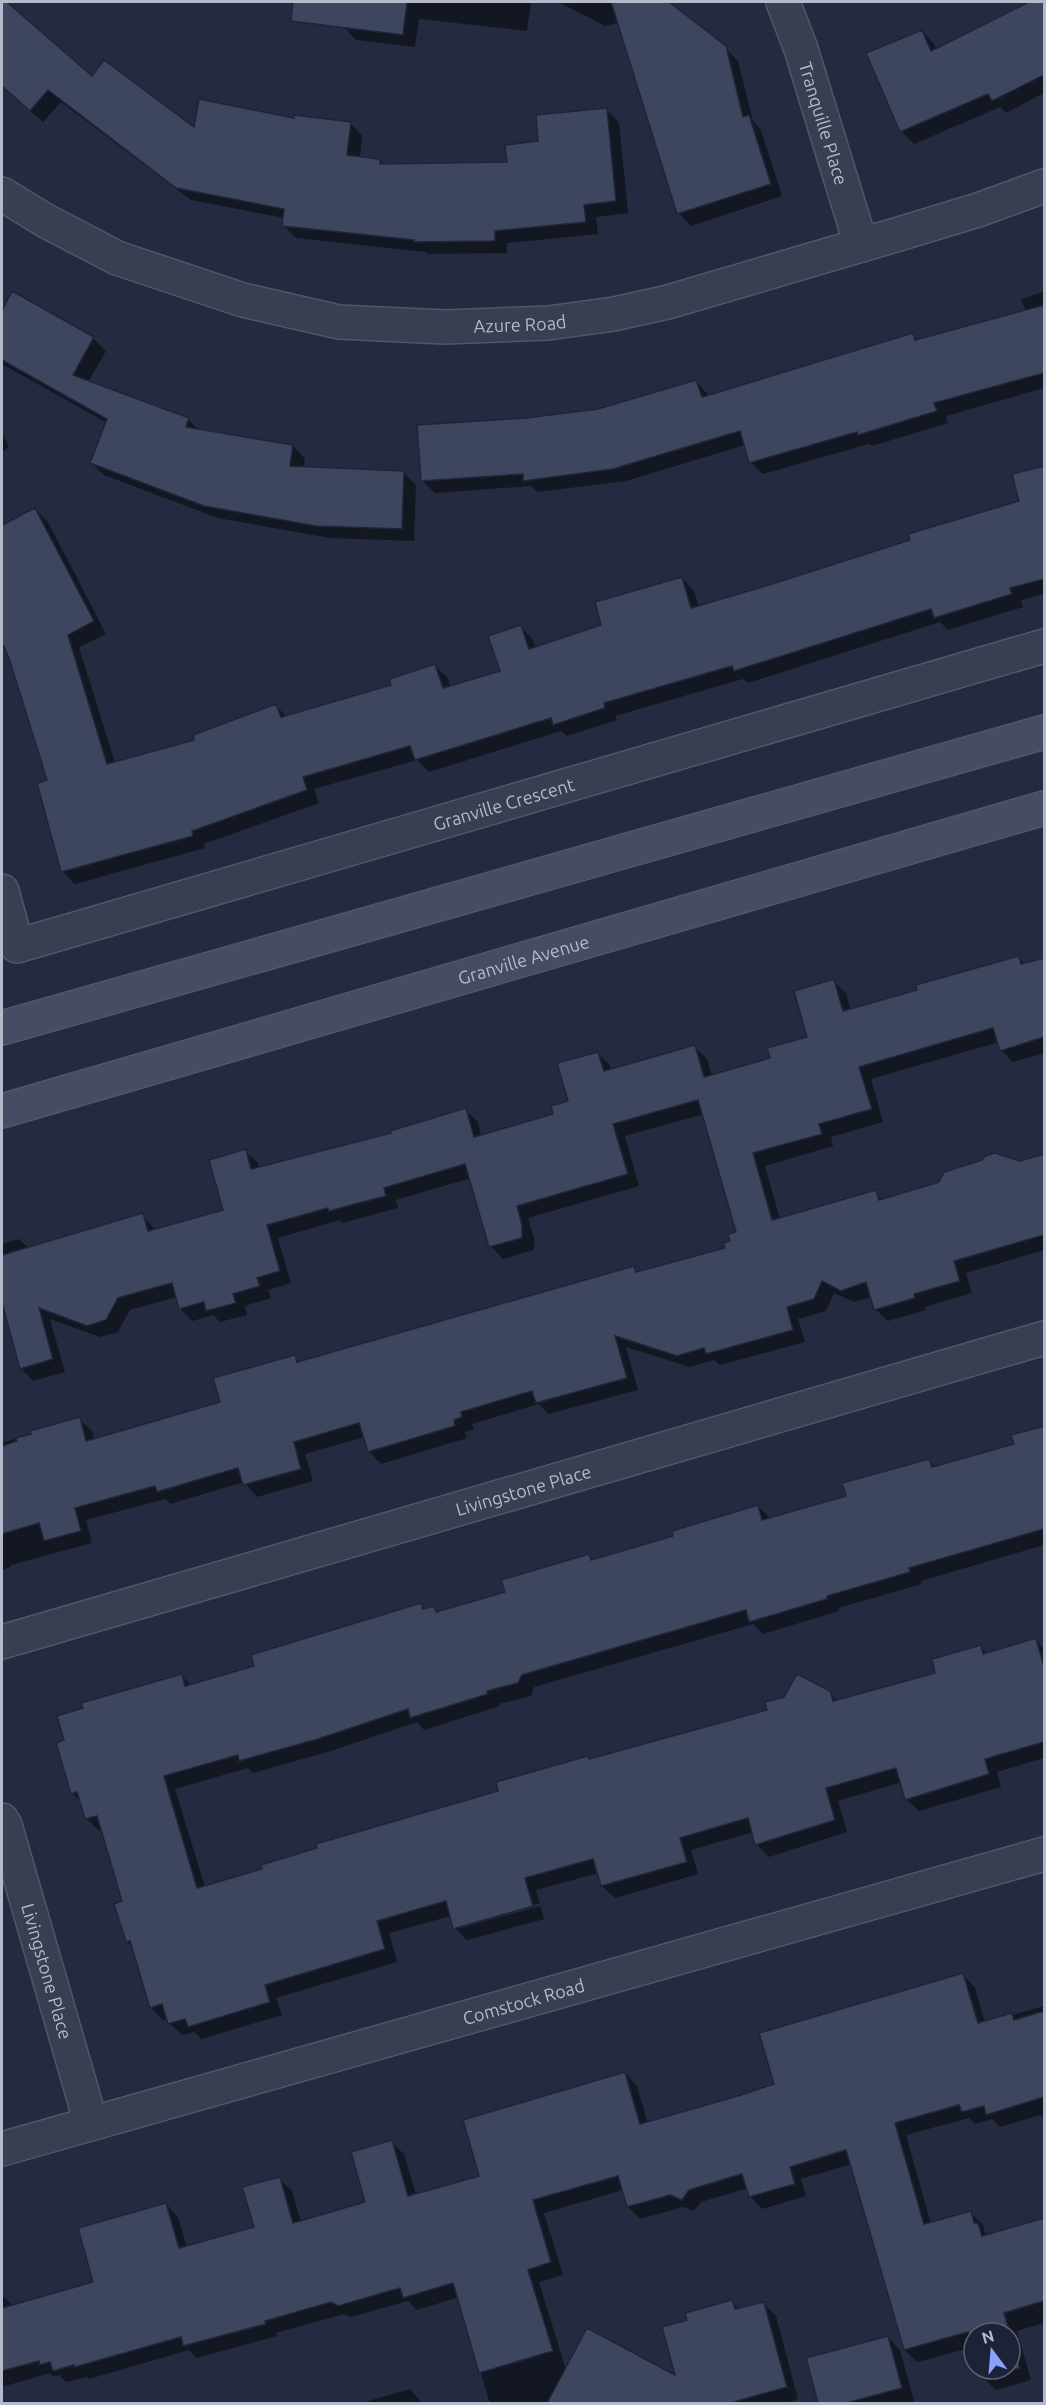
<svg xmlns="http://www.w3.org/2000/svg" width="1046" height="2405" font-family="Ubuntu,sans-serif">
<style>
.shadow{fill:#0007;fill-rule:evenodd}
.building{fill:#3e465f;stroke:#1f2538;stroke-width:1.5}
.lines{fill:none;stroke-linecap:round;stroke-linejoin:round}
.minor-casing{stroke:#515668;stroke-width:36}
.secondary-casing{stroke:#515668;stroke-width:36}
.minor{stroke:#393e51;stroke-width:33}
.secondary{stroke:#464c64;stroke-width:33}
.labels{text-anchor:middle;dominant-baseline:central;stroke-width:4.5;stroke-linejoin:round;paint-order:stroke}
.street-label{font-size:18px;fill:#b5bacb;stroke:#1d2336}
</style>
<rect width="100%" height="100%" fill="#242b41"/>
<!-- shadow -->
<path class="shadow" d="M2,2L92,78L195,130L295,120L350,123L362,136L360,158L380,160L385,166L509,164L540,142L606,110L619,122L628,213L596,217L598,234L507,243V253L428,254L426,252L296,238L283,225L284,218L191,200L61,102L43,122L2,86Z
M288,2H531L527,31L419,19L415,47L356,40L344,27L346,10Z
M558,2H667L725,48L738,61L753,121L761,130L782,196L691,226L679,213L619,23L605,26Z
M1032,2H1044V93L1006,113L1000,107L914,144L901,131L922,31L934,44L937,50Z
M1044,291V388L946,416L948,423L872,446L869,444L763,474L750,462L745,445L626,481L537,492L531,486L435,493L422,480L526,420L598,411L696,381L709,396L913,335L919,341L1026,311L1021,300Z
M13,293L93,338L106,351L88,382L188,419L199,430L293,446L305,459L304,468L403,472L416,485L414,541L330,538L218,518L104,475L92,463L107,423L2,364V314Z
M2,433L9,447L2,452Z
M1044,467V594L1021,600L1023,607L948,630L940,622L748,683L743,679L615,716L617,720L567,736L561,731L429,772L417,760L314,789L319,803L204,844L205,848L75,884L62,871L49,781L11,657L2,639V527L35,509L48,522L106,634L79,647L115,763L196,741L276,706L287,717L393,686L435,666L448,678L450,687L501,672L521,627L533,640L536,648L603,626L682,578L694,591L699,607L912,541L1020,502L1014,475Z
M1018,957L1026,965L1044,959V1053L1013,1062L1001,1050L999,1042L871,1079L883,1122L831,1137L833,1146L765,1166L780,1219L875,1192L883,1200L1044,1156V1250L966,1273L972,1293L925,1307L926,1310L888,1321L875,1309L871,1297L854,1302L834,1293L826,1311L798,1319L805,1342L720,1365L714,1360L690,1367L626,1347L638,1390L549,1414L539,1404L472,1424L474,1429L465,1432L467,1438L381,1464L369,1451L364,1437L305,1454L313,1481L257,1497L244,1482L170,1504L165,1499L86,1520L92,1543L11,1565V1567L2,1570V1443L79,1419L92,1431L94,1440L221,1403L295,1357L301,1363L634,1268L639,1273L726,1249L738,1233L704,1114L625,1136L639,1186L528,1218L534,1238V1250L503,1259L491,1246L471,1178L396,1200L398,1208L342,1223L340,1220L278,1238L291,1283L268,1290L271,1298L245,1306L247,1315L220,1322L213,1315L193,1321L180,1309L177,1297L130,1310L118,1332L100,1337L50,1319L65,1372L33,1381L21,1368L5,1309L2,1310V1244L19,1239L29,1249L142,1215L156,1231L225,1211L245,1151L258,1163L259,1169L393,1134L465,1110L478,1122L481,1136L555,1115L570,1103L598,1053L610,1066L612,1071L695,1047L707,1059L712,1076L772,1059L809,1038L833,981L846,993L851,1011L919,991Z
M1044,1427V1545L921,1581L922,1584L838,1608L839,1611L763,1634L753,1624L534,1687L531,1696L499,1704L500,1706L424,1730L417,1722L331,1751L253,1773L248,1768L175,1789L205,1887L264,1870L590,1760L829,1692L838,1702L937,1674L980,1647L988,1654L1036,1640L1044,1649V1758L997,1772L1001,1787L919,1811L906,1799L902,1782L838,1801L847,1832L769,1857L757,1845L753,1832L691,1850L698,1874L615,1898L602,1886L598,1873L536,1890L544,1919L467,1940L455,1928L451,1916L389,1933L397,1962L276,1998L282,2015L201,2039L195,2032L182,2035L169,2023L168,2018L163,2020L151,2008L133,1947L127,1942L124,1902L103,1830L99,1831L86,1818L82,1803L72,1793L181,1675L191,1685L256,1667L421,1605L426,1610L434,1608L438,1613L507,1593L589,1555L594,1561L675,1537L758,1506L771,1519L848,1497L929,1461L936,1468L1016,1445L1013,1436ZM540,1903V1906L461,1928V1925Z
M963,1975L975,1988L985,2023L1044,2006V2119L1040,2115L1000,2127L992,2119L975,2124L969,2118L906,2135L931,2224L971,2213L983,2225L986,2236L1044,2219V2323L1017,2331L1031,2380L996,2390L983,2378L981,2369H1010V2333H974V2347L917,2362L905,2350L852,2164L801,2179L806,2196L762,2209L750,2196L748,2188L701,2202L694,2211L683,2207L640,2219L628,2207L623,2190L544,2213L563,2275L539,2282L566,2370L677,2378L689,2321L732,2302L740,2310L763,2303L776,2316L798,2399L784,2404H490L459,2297L417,2310L408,2301L351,2317L344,2314L276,2333L277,2336L197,2358L189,2350L89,2379L87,2377L66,2382L59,2375L54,2377L50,2373L2,2387V2295L13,2306L95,2283L166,2204L178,2217L187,2248L256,2228L279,2178L292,2191L301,2222L367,2203L391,2142L404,2154L416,2195L481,2177L625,2073L637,2086L648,2124L776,2085Z
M888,2337L900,2350L914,2401L903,2404H820L808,2359Z
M410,2389L423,2404H358Z"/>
<!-- building -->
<path class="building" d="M2,2H7L92,76L104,60L194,127L199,99L294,118V115L351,122L347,155L380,159V164L507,162L505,145L538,141L536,115L607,108L616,201L584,205L586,222L495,231V241L414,242V240L282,226L284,209L176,188L48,90L30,111L2,86Z
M293,2H407L403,35L291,21Z
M611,2H669L726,46L743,117L749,115L771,184L677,214Z
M1029,2H1044V75L992,101L988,94L900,132L866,53L922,30L931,51Z
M12,291L94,337L73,375L189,418L186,427L293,445L290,466L404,471L402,529L316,526L204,506L90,463L107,419L2,360V311Z
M1044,305V373L934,403L937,411L858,435L857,432L749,463L740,431L613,469L523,481V474L421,481L417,425L526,418L598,409L696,380L702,397L913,333L915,340Z
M1044,466V579L1010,588L1012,594L934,618L931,609L734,671L732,666L604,703L605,708L553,725L551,718L415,760L410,746L303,777L307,790L192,831L193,836L61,872L37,783L47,780L9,658L2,643V525L35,508L94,621L68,635L107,764L194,740L193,735L276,704L281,717L391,685L389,679L435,664L443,688L500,671L488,636L521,625L529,649L601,625L595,602L682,577L691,608L772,584L910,540L908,534L1019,501L1012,474Z
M1019,956L1021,964L1044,958V1037L1000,1051L993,1028L859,1067L872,1109L819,1124L822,1134L753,1153L772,1220L876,1190L879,1200L939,1182L944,1172L982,1160L985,1156L995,1153L1020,1161L1044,1154V1235L954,1261L960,1281L914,1294L915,1298L874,1310L866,1282L841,1291L822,1281L814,1299L787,1307L793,1330L706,1354L704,1348L677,1356L615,1336L627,1378L536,1403L532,1391L461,1412L462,1417L454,1420L455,1426L368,1452L359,1423L294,1442L301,1469L243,1485L238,1468L157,1492L155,1486L75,1508L81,1531L44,1541L39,1523L2,1534V1446L17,1441L16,1438L31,1434L30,1431L80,1417L86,1441L220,1402L213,1378L295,1355L297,1362L634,1266L636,1272L725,1248L723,1243L730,1241L728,1234L736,1232L698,1100L613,1124L628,1174L517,1206L522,1225V1238L489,1247L465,1164L384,1188L386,1196L329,1211L328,1208L267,1225L280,1271L257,1278L260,1286L233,1294L236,1303L206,1311L204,1302L179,1309L172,1283L118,1298L106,1320L87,1326L39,1308L53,1359L20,1369L2,1303V1255L143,1213L148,1231L223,1210L209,1160L246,1149L251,1169L391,1133L390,1131L466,1108L474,1137L553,1114L551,1106L568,1101L557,1063L598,1052L604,1071L695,1045L704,1077L770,1058L767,1048L807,1037L794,991L834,979L843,1011L917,990L916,985Z
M1044,1426V1529L909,1568L910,1572L827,1596V1599L749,1622L746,1610L563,1663L522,1675L518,1683L487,1691L488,1694L410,1718L408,1709L318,1739L239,1761L238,1755L164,1776L197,1888L262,1869L261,1865L317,1848L316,1844L498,1791L496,1782L588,1756L589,1759L767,1710L765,1702L784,1697L797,1674L830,1691L833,1701L935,1673L932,1659L981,1645L983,1654L1036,1638L1044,1667V1742L985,1759L989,1774L905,1800L896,1768L826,1788L835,1820L755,1845L748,1818L680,1838L687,1862L601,1886L593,1859L525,1878L533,1906L453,1929L446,1901L377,1921L385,1949L265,1985L270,2002L188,2027L185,2019L168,2024L162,2004L150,2008L130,1941L126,1942L114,1904L122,1901L97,1816L85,1819L77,1792L71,1794L56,1743L64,1740L57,1716L83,1708L81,1703L182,1674L185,1686L254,1666L251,1655L421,1603L423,1609L434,1606L436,1612L505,1592L501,1580L589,1554L591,1560L673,1536L672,1531L758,1505L762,1520L846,1496L842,1483L929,1459L932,1467L1014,1444L1011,1435Z
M963,1973L978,2023L1012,2013L1014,2020L1044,2011V2097L986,2115L984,2106L962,2112L959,2105L895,2123L924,2224L971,2211L974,2223H978L982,2236L1044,2218V2301L1004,2313L1010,2333H974V2352L968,2332L904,2350L846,2150L790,2167L795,2184L749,2197L742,2174L689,2190L682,2200L670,2195L627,2207L618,2176L533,2200L551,2262L528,2270L553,2351L479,2373L453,2283L403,2298L400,2288L338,2306L331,2302L265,2321L266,2324L183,2346L181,2337L75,2367L74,2365L53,2371L50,2362L40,2365L39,2361L2,2371V2308L93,2282L78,2228L166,2203L179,2248L254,2227L242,2187L280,2177L293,2223L365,2202L351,2152L392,2140L408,2196L479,2176L463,2120L625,2072L640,2124L741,2095L774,2084L759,2033Z
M732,2300L735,2309L764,2302L787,2387L730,2403H547L587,2328L675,2375L662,2327L687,2320L685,2313Z
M1010,2335L1020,2368L982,2379L979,2369H1010Z
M888,2336L902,2388L846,2403H818L806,2358Z"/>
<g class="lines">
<defs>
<g id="minor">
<path id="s1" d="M783,2L801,49L861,245"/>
<path id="s2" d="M2,194L46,221L117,258L243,300L339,322L444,327L548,323L614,314L668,302L899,234L978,210L1044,186"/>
<path id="s3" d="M2,891L17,946L1044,646"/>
<path id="s4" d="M2,1642L1044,1338"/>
<path id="s5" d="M2,1820L5,1825L91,2123"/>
<path id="s6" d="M2,2149L1044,1854"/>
</g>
<g id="secondary">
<path d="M2,1028L1044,732"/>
<path id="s7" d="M2,1111L1044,808"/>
</g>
</defs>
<!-- minor casing -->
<use href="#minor" class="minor-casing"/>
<!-- secondary casing -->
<use href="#secondary" class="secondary-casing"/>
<!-- minor -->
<use href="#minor" class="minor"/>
<!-- secondary -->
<use href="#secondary" class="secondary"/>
</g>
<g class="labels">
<!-- street labels -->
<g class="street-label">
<text stroke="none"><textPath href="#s1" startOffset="128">Tranquille Place</textPath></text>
<text stroke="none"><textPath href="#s2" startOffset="544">Azure Road</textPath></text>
<text stroke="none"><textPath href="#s3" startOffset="564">Granville Crescent</textPath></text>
<text stroke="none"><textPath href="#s7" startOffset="543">Granville Avenue</textPath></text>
<text stroke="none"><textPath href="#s4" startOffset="543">Livingstone Place</textPath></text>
<text stroke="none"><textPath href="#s5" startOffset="158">Livingstone Place</textPath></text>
<text stroke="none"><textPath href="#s6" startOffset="542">Comstock Road</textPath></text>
</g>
</g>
<!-- border -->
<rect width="1046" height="2405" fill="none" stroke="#b5bacb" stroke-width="6"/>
<!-- north arrow -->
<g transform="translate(992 2351) rotate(344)"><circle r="28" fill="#1d2336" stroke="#5a5f72" stroke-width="1.5"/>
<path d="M0-4.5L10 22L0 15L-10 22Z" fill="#89a1fc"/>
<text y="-9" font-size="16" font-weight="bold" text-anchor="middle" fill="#b5bacb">N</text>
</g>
</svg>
